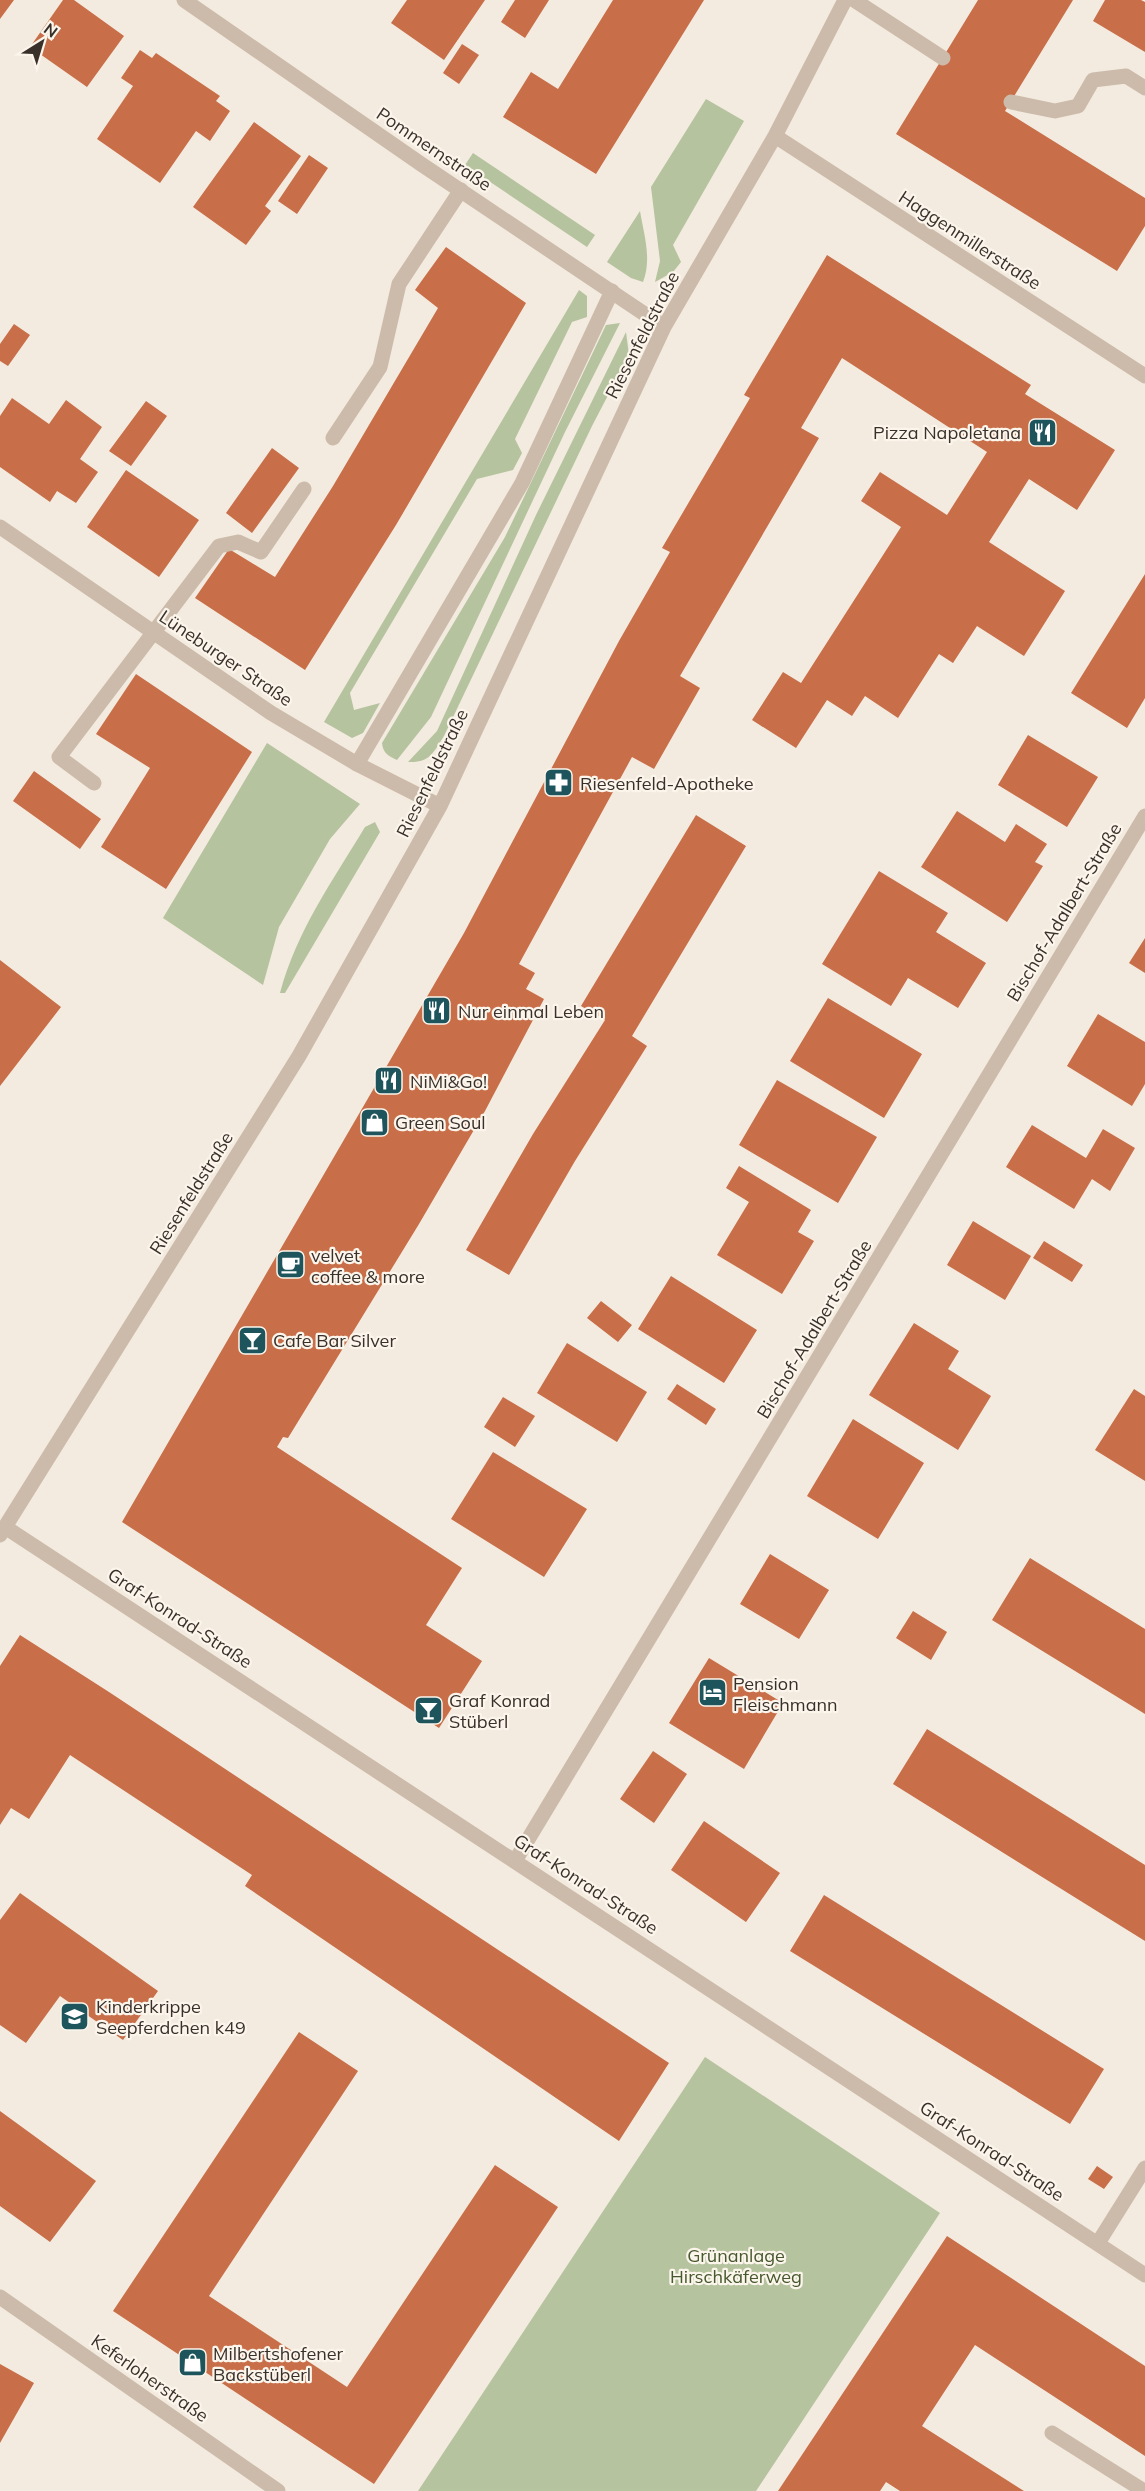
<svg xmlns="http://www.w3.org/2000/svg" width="1145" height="2491" font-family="Mulish,sans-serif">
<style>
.green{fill:#b5c39e}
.building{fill:#c86e48}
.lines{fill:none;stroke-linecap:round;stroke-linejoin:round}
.lane{stroke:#cba;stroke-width:15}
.street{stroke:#cba;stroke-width:15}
.labels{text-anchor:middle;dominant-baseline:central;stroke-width:4.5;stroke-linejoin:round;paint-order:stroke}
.street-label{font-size:18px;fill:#39302a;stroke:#fbf5ec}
.poi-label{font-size:18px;fill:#39302a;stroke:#fbf5ec;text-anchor:start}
.park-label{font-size:18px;fill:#46582d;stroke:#fbf5ec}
</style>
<rect width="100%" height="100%" fill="#f3ebdf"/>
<!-- green -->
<path class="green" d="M706,99L744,121L673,245L681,262L673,272L655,282L660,261L651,187Z
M473,153L595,235L587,247L465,165Z
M640,211C644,235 652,259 643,282L631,278L607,262Z
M579,290L587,296V317L572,322L515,439L522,453L513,470L477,479L350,693L354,710L380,703L363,733L352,738L324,722Z
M620,323L565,432L431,717L397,760C388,756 383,753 382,743L505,537L606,325Z
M626,332L629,355L592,426L444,736C433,753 430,763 408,762L437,731L536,515Z
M267,743L360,804L330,839L279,927L263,985L163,918Z
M375,822L380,832L285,993H280C297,930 332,882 365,827Z
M705,2057L940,2213L756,2491H418Z"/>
<!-- building -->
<path class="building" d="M0,0H14L0,19Z
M63,0H74L124,36L87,87L30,47Z
M407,0H485L444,60L391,23Z
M515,0H549L525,38L501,22Z
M613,0H704L596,174L503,117L531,72L558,89Z
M978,0H1073L1005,111L1145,198V226L1117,271L896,134Z
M1105,0H1141L1145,2V52L1093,21Z
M462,44L479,55L459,84L443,73Z
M140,50L152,58L156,53L220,96L216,101L230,111L210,141L196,131L160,183L97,139L133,86L121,78Z
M254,122L301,156L265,206L271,211L246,245L193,207Z
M309,155L328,168L297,214L278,201Z
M446,247L526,303L396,525L305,670L195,598L229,549L275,577L333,486L438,308L415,290Z
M827,255L1031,385L1025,394L1115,450L1077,510L1029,479L989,542L1065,591L1024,656L977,626L953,663L939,654L898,718L865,696L852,716L827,700L796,748L752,720L783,672L801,683L901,527L861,501L880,472L947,515L987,452L842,358L801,428L819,438L680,676L700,688L654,769L632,757L519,964L535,973L526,989L544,999L485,1111L419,1224L288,1438L283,1437L277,1447L462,1568L426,1625L482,1661L439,1728L122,1522L464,933L619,641L670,552L662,548L750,398L744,395Z
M14,324L30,335L8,366L0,361V344Z
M12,398L49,424L66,400L102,427L80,459L98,472L76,503L57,491L50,502L0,467V416Z
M146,401L167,416L131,466L109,451Z
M272,448L299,468L252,533L226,513Z
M126,470L199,520L159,577L87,527Z
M1145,574V698L1127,728L1071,693Z
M136,674L252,752L166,889L101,847L150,768L96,734Z
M1028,735L1098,777L1067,827L998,785Z
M34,771L101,819L80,849L13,801Z
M957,811L1005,842L1016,824L1047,844L1035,862L1043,866L1007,922L921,867Z
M696,815L746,846L632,1036L647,1046L575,1161L509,1275L466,1250L533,1134L605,1020L581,1006Z
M879,871L948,913L936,932L986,963L958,1008L908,978L891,1006L822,964Z
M1145,938V973L1129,963Z
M0,960L61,1007L0,1086Z
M828,998L922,1054L884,1118L790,1061Z
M1098,1014L1145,1042V1084L1132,1106L1067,1066Z
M777,1080L877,1137L838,1203L739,1145Z
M1032,1125L1086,1158L1103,1129L1135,1148L1110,1191L1092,1179L1074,1209L1006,1167Z
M739,1166L811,1210L798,1232L814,1241L782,1294L717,1255L749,1202L726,1188Z
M973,1221L1031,1256L1005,1300L947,1265Z
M1044,1241L1083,1265L1072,1282L1033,1258Z
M671,1276L757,1330L724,1383L638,1329Z
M601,1301L632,1325L618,1342L587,1318Z
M914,1323L959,1351L948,1369L991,1396L958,1450L869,1395Z
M567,1343L647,1392L617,1442L537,1393Z
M677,1384L716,1409L706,1425L667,1399Z
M1134,1389L1145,1396V1481L1095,1450Z
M503,1397L535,1416L515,1447L484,1427Z
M853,1419L924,1463L878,1539L807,1496Z
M493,1452L587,1509L544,1577L451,1519Z
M770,1554L829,1590L799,1639L740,1604Z
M1030,1558L1145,1629V1714L992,1620Z
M913,1611L947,1632L931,1660L896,1638Z
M20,1635L109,1692L669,2063L619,2141L245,1886L252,1875L70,1755L29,1819L11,1808L0,1825V1666Z
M709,1658L783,1703L744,1769L669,1723Z
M927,1729L1145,1865V1941L893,1784Z
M653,1751L687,1774L654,1823L620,1799Z
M704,1821L780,1873L746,1922L671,1870Z
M20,1893L158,1991L123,2040L60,1996L26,2043L0,2025V1920Z
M824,1895L1104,2069L1070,2124L790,1951Z
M299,2032L358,2071L209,2296L347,2387L495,2165L558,2207L374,2484L113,2311Z
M0,2111L96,2181L50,2242L0,2206Z
M1097,2166L1113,2177L1104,2189L1088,2179Z
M947,2236L1145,2366V2456L975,2345L922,2426L1024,2491H900L886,2482L880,2491H778Z
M0,2364L34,2383L0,2443Z"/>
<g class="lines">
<!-- lane -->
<path class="lane" d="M854,0L943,58
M1011,102L1055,111L1078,106L1093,80L1126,76L1145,88
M333,438L380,367L399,284L461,190
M357,764L522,483L612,291
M94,783L59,757L219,546L238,542L261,552L304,489
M1098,2243L1145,2168
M1052,2433L1144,2491"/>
<!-- street -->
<path class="street" d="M184,0L421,164L664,327
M775,136L1145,376
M0,527L271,713L357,764L440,806
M5,1527L1145,2275
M0,1535L299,1056L440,806L664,327L775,136L845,0
M515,1861L1145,816
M0,2297L278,2491"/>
</g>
<!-- icons -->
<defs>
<symbol id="restaurant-square" viewBox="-11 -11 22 22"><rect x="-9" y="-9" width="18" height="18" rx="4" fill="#1e555c" stroke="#fbf5ec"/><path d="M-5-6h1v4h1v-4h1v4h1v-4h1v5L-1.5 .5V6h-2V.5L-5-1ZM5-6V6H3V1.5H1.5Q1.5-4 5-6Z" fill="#fff"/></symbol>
<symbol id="pharmacy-square" viewBox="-11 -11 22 22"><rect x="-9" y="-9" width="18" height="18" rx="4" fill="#1e555c" stroke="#fbf5ec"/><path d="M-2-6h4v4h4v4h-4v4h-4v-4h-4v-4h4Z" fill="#fff"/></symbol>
<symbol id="shop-square" viewBox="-11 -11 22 22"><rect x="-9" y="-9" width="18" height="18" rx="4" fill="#1e555c" stroke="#fbf5ec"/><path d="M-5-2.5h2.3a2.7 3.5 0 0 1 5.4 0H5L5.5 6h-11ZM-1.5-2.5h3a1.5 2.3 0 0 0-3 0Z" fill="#fff"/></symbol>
<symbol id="cafe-square" viewBox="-11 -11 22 22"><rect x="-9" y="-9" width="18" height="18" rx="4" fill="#1e555c" stroke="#fbf5ec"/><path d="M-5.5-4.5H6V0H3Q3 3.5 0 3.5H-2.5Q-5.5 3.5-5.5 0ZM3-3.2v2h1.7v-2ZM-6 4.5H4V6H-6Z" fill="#fff"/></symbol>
<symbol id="bar-square" viewBox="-11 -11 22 22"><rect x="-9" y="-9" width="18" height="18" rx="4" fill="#1e555c" stroke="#fbf5ec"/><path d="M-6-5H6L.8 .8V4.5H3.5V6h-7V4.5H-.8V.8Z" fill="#fff"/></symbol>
<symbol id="hotel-square" viewBox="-11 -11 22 22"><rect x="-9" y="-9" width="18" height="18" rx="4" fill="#1e555c" stroke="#fbf5ec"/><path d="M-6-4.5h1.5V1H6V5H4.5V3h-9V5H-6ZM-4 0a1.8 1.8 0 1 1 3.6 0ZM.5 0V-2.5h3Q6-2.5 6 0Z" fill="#fff"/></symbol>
<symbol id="school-square" viewBox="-11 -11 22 22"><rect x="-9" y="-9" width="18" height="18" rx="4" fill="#1e555c" stroke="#fbf5ec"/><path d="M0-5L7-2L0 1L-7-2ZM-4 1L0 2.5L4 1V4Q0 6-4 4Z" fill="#fff"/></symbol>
</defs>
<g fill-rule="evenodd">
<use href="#restaurant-square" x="1026" y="416" width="33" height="33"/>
<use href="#pharmacy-square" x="542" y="766" width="33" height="33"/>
<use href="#restaurant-square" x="420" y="994" width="33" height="33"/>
<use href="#restaurant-square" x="372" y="1064" width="33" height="33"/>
<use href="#shop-square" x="358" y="1106" width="33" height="33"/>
<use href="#cafe-square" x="274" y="1248" width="33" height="33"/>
<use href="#bar-square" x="236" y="1324" width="33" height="33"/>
<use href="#hotel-square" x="696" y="1676" width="33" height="33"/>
<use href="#bar-square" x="412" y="1694" width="33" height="33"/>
<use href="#school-square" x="58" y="2000" width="33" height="33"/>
<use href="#shop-square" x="176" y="2346" width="33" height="33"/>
</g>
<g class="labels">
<!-- street labels -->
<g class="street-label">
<text transform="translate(434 149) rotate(34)">Pommernstraße</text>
<text transform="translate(970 240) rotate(33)">Haggenmillerstraße</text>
<text transform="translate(642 335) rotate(-63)">Riesenfeldstraße</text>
<text transform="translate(226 658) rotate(34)">Lüneburger Straße</text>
<text transform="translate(432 773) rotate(-64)">Riesenfeldstraße</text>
<text transform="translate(1064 912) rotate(-59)">Bischof-Adalbert-Straße</text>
<text transform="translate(191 1193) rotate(-58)">Riesenfeldstraße</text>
<text transform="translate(814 1329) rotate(-59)">Bischof-Adalbert-Straße</text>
<text transform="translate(180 1618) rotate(33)">Graf-Konrad-Straße</text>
<text transform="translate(586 1884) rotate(33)">Graf-Konrad-Straße</text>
<text transform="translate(992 2151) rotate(33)">Graf-Konrad-Straße</text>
<text transform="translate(150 2378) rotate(35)">Keferloherstraße</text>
</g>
<!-- poi labels -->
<g class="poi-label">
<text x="1021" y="432" text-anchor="end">Pizza Napoletana</text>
<text x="580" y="783">Riesenfeld-Apotheke</text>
<text x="458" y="1011">Nur einmal Leben</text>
<text x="410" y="1081">NiMi&amp;Go!</text>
<text x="395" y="1122">Green Soul</text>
<text x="311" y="1255">velvet<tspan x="311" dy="21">coffee &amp; more</tspan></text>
<text x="273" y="1340">Cafe Bar Silver</text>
<text x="733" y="1683">Pension<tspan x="733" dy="21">Fleischmann</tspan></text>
<text x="449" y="1700">Graf Konrad<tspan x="449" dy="21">Stüberl</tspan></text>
<text x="96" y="2006">Kinderkrippe<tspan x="96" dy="21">Seepferdchen k49</tspan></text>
<text x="213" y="2353">Milbertshofener<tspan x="213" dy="21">Backstüberl</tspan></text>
</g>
<!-- park labels -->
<g class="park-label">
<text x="736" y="2255">Grünanlage<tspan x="736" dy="21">Hirschkäferweg</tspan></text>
</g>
</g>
<!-- north arrow -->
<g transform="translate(42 42) rotate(37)" stroke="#fbf5ec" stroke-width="4.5" paint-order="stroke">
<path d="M0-4.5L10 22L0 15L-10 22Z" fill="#39302a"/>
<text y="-9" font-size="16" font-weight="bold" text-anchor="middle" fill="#39302a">N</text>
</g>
</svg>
